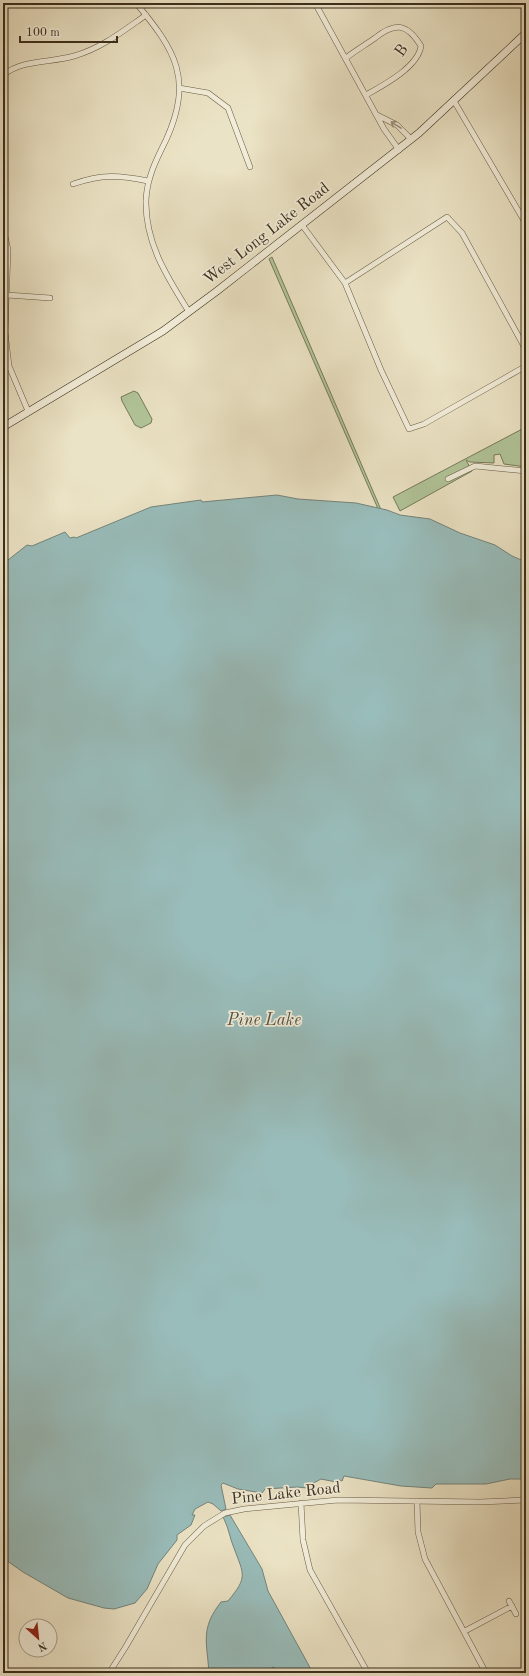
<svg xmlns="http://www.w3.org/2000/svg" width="529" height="1676" font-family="'Old Standard TT',serif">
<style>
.green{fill:#b1c599;stroke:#767a5a}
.water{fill:#99bdbb;stroke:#73847b}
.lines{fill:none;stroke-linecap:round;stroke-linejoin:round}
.minor-casing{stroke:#675b46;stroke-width:6}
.secondary-casing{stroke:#3b2e1c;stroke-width:8}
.minor{stroke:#f2edd9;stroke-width:5}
.secondary{stroke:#f2edd9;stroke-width:7}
.oneway{stroke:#968e7a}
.labels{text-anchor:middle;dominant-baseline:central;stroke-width:3.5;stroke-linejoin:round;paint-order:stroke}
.street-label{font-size:16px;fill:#3b2e1c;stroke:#f2edd9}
.water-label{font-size:17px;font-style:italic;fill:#525244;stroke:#f2edd9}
</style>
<rect width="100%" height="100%" fill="#ebe3c5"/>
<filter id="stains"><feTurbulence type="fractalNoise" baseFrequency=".005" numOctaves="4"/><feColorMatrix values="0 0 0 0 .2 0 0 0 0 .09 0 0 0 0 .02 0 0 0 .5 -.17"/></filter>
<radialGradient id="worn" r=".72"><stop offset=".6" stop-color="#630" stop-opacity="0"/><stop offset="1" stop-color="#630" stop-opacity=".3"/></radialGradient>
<!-- green -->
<path class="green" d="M272,257L382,512L379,511L269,259Z
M134,391L138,393L152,419L151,423L141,428L135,425L122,401L121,397Z
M526,427V467L504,464L500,454L494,455V463L470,462L466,460L472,471L400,511L393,497Z
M273,1667L281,1673H264Z"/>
<!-- water -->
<path class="water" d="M277,495L298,499L356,503L387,510L400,515L430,519L460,533L495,545L512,556L526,562V1479H510L486,1484H436L432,1488L401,1486L344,1476L342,1481L340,1480H337L336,1482L321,1479L308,1486L307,1488L297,1487L265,1489L262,1493L238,1489L223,1483L221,1485L226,1509L221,1511L213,1504L208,1502L195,1509L192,1515H195L191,1525L177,1535V1540L158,1564L147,1589L135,1603L114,1609L104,1608L68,1598L23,1572L3,1558V564L27,545L32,546L65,532L70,538L74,537L76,538L151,507L201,500L202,502Z
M230,1515L262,1569L268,1591L313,1673H281L273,1667L264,1673H209C207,1642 200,1629 221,1602L228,1601C248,1577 244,1575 234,1548C230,1539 229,1529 224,1519L223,1517Z"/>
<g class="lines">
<defs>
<path id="minor" d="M136,3C175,50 194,79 166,140C156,160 147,178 146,200C145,243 167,277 189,312
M315,3L384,129L399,150
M346,58C355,51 365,45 375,38C395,22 407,23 421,46C418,67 384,85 366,95
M3,75C24,59 50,63 74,56C102,48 123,31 146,15
M179,88L208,93L228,108L250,167
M454,101L526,224
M377,115L397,125L411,139
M73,184C102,174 119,175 148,181
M302,225L345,283L381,370L409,429L424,424L526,366
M3,227L8,250L5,332L9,366L28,411
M345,283L447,217L462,233L526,350
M7,295L50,298
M448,479L475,466L526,471
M417,1501L418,1532L425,1559L486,1673
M301,1503L303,1540L310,1570L368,1673
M509,1601L516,1614
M465,1631L512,1606
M109,1673L125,1648L185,1545L204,1526L225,1513L244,1509L338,1500L480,1502L526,1500"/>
<path id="secondary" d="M3,427L163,331L217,291L419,133L526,33"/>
</defs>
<!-- minor casing -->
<use href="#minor" class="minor-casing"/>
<!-- secondary casing -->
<use href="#secondary" class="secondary-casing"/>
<!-- minor -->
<use href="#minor" class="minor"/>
<!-- secondary -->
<use href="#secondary" class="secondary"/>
</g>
<!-- one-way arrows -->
<defs><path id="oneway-shaft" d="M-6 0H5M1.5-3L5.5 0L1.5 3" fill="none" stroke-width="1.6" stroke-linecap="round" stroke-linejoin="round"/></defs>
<use class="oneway" href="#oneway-shaft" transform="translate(396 125) rotate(-148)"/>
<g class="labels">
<!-- street labels -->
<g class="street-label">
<text transform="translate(402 51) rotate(-54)">B</text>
<text transform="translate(267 234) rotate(-38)">West Long Lake Road</text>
<text transform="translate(286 1494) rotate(-6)">Pine Lake Road</text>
</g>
<!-- water labels -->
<g class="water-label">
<text x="264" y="1020">Pine Lake</text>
</g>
</g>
<!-- margin -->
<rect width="529" height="1676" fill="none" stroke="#ebe3c5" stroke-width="16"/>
<rect x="4" y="4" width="521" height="1668" fill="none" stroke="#3b2e1c" stroke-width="2"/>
<rect x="8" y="8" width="513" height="1660" fill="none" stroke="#3b2e1c"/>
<!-- north arrow -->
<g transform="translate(38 1638) rotate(153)"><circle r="19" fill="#f2edd9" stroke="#a9a18d"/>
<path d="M0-3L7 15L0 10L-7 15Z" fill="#8f2418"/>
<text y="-6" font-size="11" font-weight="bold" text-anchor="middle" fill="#3b2e1c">N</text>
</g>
<!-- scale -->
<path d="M20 36v6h97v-6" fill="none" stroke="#3b2e1c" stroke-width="2"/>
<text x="26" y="36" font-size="12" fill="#3b2e1c" stroke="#f2edd9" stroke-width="3" paint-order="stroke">100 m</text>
<rect width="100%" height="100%" filter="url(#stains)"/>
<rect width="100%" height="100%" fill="url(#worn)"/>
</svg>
